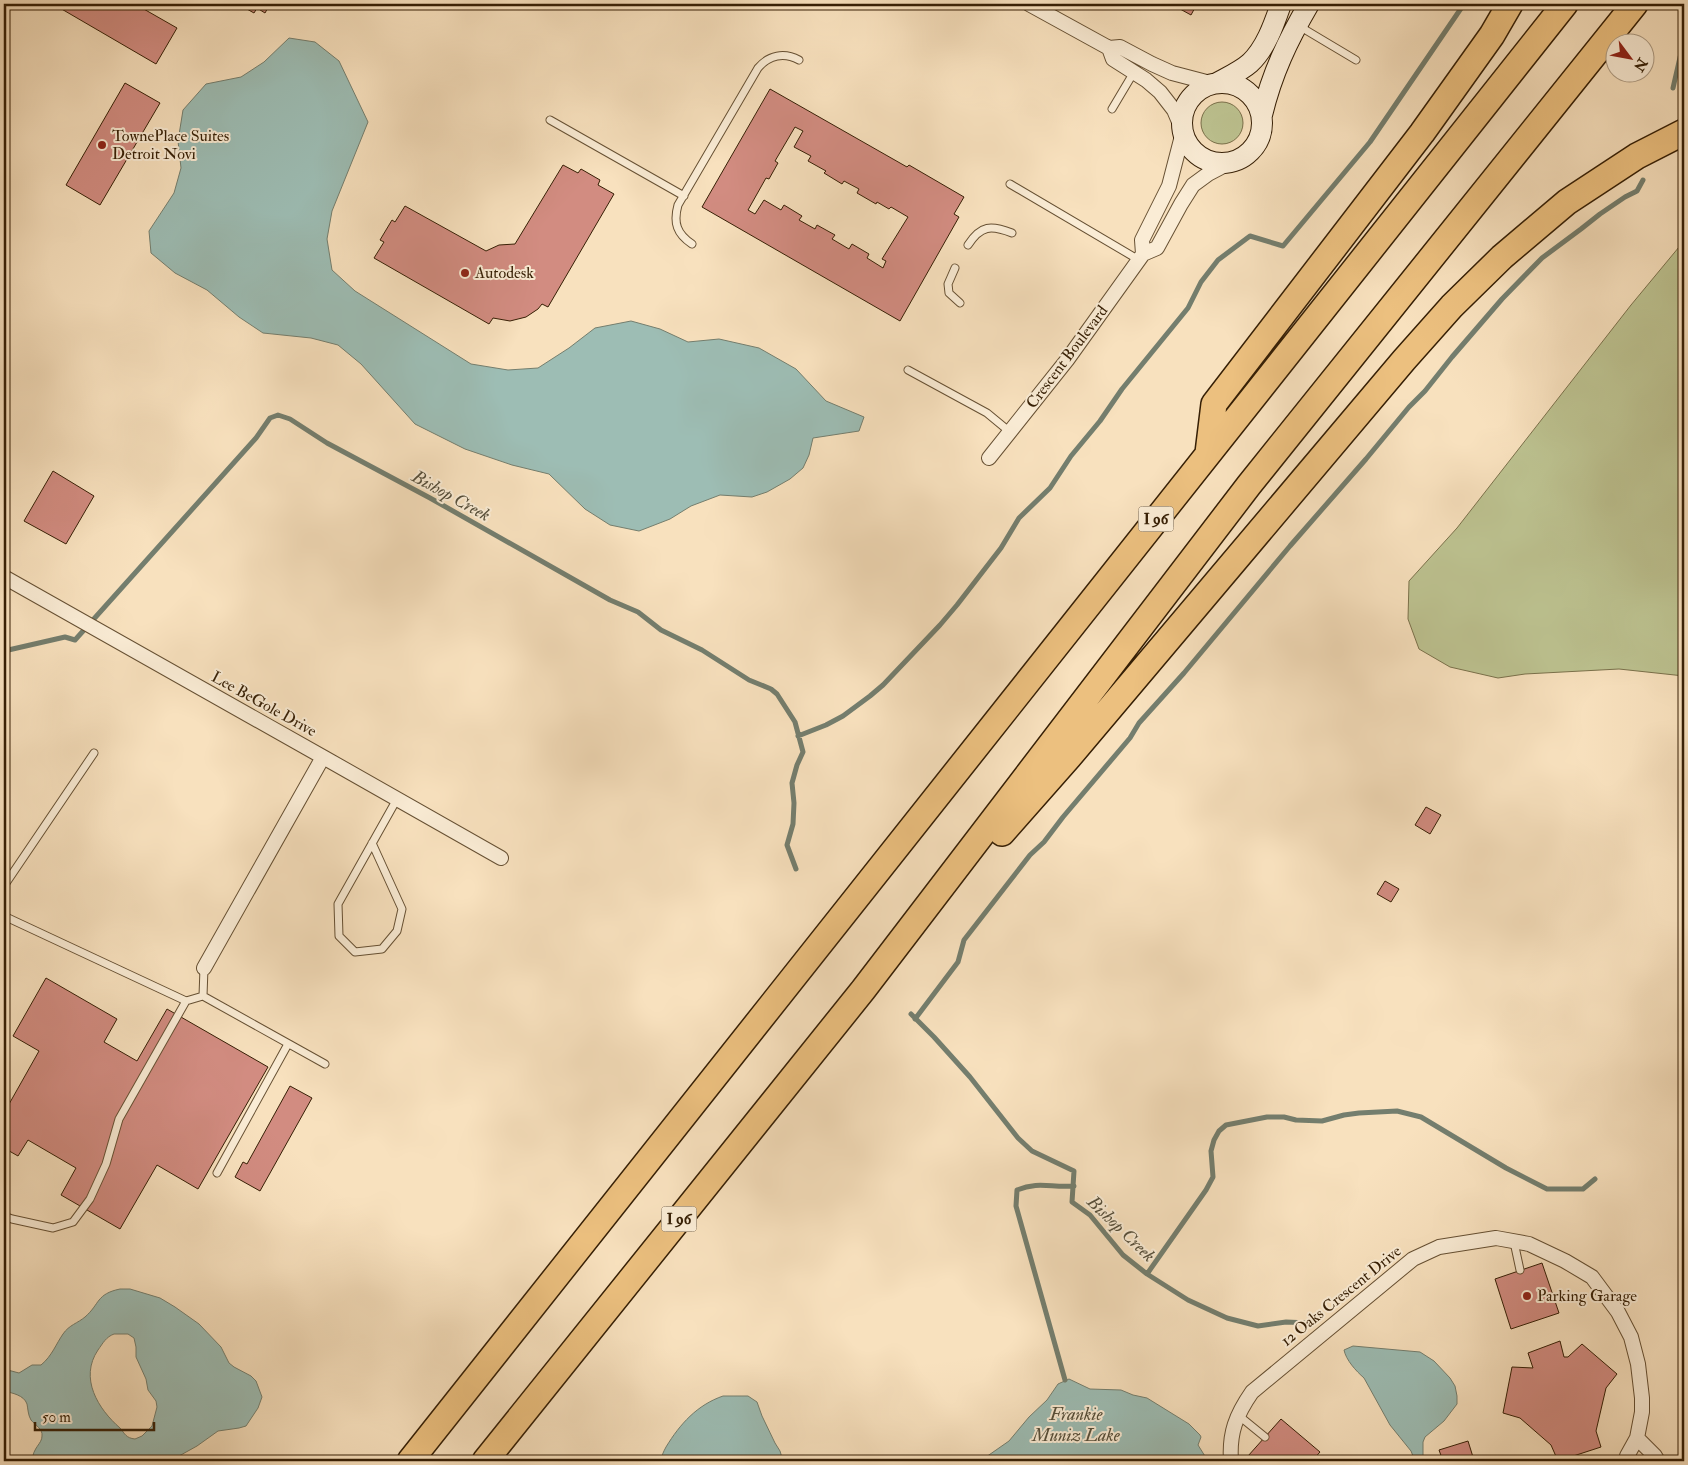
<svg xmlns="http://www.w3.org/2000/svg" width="1688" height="1465" font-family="'IM FELL Double Pica',serif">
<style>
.green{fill:#bdc391;stroke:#7a714b}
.water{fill:#9dbdb4;stroke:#747e6e;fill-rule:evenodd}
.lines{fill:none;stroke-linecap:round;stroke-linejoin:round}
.stream{stroke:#747e6e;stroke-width:5}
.building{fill:#d28c81;stroke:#361f05;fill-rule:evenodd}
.lane-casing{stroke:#665033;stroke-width:9}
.street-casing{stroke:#665033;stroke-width:16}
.secondary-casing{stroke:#361f05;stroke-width:22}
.highway-casing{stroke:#361f05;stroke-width:28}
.lane{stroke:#faecd5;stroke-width:7}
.street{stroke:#faecd5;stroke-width:14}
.secondary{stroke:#faecd5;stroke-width:20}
.highway{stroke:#ecc07f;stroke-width:25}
.poi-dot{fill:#8f2418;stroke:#faecd5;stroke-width:2}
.labels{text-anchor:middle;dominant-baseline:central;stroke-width:4;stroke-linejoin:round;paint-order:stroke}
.shield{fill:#faecd5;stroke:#715c43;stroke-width:1}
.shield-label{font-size:15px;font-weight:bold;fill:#361f05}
.poi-label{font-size:16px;fill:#361f05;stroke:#faecd5;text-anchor:start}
.street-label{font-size:16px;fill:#361f05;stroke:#faecd5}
.water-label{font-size:18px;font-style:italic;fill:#554e3a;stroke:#faecd5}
</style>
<rect width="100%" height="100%" fill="#f8e1be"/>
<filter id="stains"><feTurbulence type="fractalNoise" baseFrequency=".004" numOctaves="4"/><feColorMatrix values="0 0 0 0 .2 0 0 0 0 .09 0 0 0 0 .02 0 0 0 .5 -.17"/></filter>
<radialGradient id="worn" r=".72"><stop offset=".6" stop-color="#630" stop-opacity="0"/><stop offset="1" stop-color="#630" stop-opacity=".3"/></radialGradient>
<!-- green -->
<path class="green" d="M1201 123a21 21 0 1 1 42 0a21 21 0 1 1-42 0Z
M1684,241V676L1619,669L1525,674L1498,678L1450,667L1419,649L1408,619L1409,581L1457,528L1631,305Z"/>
<!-- water -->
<path class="water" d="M289,38L315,42L339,61L368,122L332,211L327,239L332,270L355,291L471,364L508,370L538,368L569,348L595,328L631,321L660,329L688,342L719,339L759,348L796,369L826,401L864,417L859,431L813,438L809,455L803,468L790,479L767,492L752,497L720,495L691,506L670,519L639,531L610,525L585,509L549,474L512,465L465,449L415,424L361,364L338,345L311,338L263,333L239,317L207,290L175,273L151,253L149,231L174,193L181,168L178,141L183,110L206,84L241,77L264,62Z
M120,1289H130L160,1298L175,1307L199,1324L221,1347L229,1363L234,1367L251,1376L256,1381L262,1397L258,1408L246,1426L239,1428L218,1431L197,1446L170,1461H32C33,1447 42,1444 42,1436C43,1429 35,1425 31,1420C28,1415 28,1409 27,1404C24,1395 12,1393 4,1391V1369L19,1373L32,1365H41C52,1356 56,1344 63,1334C69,1325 78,1323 85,1317C100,1304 96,1294 120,1289ZM114,1334H128L134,1338L136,1347V1357L146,1379L148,1390L156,1401L157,1407L152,1426L142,1436L135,1439C126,1438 125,1434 120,1428C98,1409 79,1378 98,1350C103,1343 106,1337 114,1334Z
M1353,1346L1420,1352L1434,1361L1450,1378L1455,1386L1457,1396V1404L1444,1421L1425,1437L1423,1442V1461H1415L1411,1451L1390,1425L1364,1378C1356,1371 1346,1360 1344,1350Z
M1069,1379L1090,1389L1121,1390L1133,1395L1147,1398L1189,1424L1200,1435L1201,1437L1198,1445L1208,1461H977L986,1457L1009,1441L1029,1417L1047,1400L1058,1384Z
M723,1396H748L757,1402L762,1416L775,1443L780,1451L783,1461H659C662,1457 663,1452 666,1447C680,1424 697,1405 723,1396Z"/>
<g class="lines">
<!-- stream -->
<path class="stream" d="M1673,88L1684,40
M4,651L65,637L75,640L256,438L270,418L278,415L290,419L327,443L430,498L610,600L638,612L661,630L702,650L749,680L771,689L777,694L795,722L803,752L797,765L792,783L794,803L793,824L787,845L796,869
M798,736L826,725L843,716L870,696L883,685L940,625L957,605L1001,548L1019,518L1050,488L1071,456L1100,421L1122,389L1188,308L1201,282L1218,260L1250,236L1283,246L1370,142L1464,4
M911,1014L934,1037L970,1077L1018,1138L1032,1151L1074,1171L1072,1202L1090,1215L1123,1255L1147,1274L1188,1300L1227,1318L1258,1326L1286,1322L1309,1323
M915,1019L958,962L964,940L1030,855L1044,842L1063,817L1130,738L1139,723L1184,673L1290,546L1366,459L1409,407L1425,391L1452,357L1502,299L1542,258L1581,229L1600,214L1625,197L1637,191L1643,180
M1147,1274L1206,1190L1213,1177L1211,1151L1214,1140L1219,1131L1226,1125L1267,1117H1284L1296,1120L1322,1121L1344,1115L1359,1113L1397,1111L1421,1117L1506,1168L1547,1189H1583L1595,1179
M1065,1380L1016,1206L1017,1190C1039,1181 1051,1188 1074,1186"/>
</g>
<!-- building -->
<path class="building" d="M53,4H135L177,28L156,64Z
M238,4H270L265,13L257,8L254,13Z
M1171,4H1197L1191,15Z
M125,83L160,103L100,205L66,185Z
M770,89L907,167L909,165L964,197L954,214L959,217L900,321L702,207ZM795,127L803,131L794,147L811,156L808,161L826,171L824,173L842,184L844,181L859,189L857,193L876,204L877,202L889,209L891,207L908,217L882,259L886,261L883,268L867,258L869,254L852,244L849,249L832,239L835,235L817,225L815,229L799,220L802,216L784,205L781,210L764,200L755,214L748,210L766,178L769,179L778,163L775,161Z
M563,165L578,173L581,169L600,180L598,185L614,194L548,307L542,304L538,309L526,317L510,321L493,318L489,324L374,258L384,242L380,240L392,220L395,222L405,206L486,251L499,245L515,244Z
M53,471L94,496L66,544L24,521Z
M1426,807L1441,815L1430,834L1415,825Z
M1385,881L1399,889L1391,902L1377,894Z
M46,978L117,1019L104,1042L137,1061L167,1009L268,1067L198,1189L157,1165L120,1229L61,1195L76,1168L28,1140L18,1156L4,1148V1113L39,1051L13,1036Z
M290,1086L312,1098L260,1191L235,1177L243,1162L247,1164Z
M1542,1263L1559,1313L1511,1329L1495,1279Z
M1560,1341L1564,1357H1568L1582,1344L1617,1374L1606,1388L1596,1431L1601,1447L1558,1461L1551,1445L1520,1418L1503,1413L1512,1367L1533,1368L1528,1353Z
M1281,1419L1320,1452L1312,1461H1254L1248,1456Z
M1468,1441L1473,1457L1480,1461L1495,1456L1497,1461H1443L1439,1450Z"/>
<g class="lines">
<defs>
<path id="lane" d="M1299,26L1356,60
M1112,109L1134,72
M550,120L684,196
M1010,184L1139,260
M692,244C677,234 673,223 678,205L758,68C769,55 784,52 799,60
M968,245C981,225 991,225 1012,233
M955,268L948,284L949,293L960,303
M908,370L987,413L1010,432
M372,843L402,909L397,931L382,949L355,952L339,936L338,904L397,799
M4,886L94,753
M4,921L6,917L186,1001
M203,996L325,1064
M217,1173L288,1044
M4,1216L12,1219L53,1228L73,1222L90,1199L106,1164L119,1119L186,1001L203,996L204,968
M1514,1242L1520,1270
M1238,1415L1265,1437"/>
<path id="street" d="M1029,4L1109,48L1120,47L1152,64L1172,73L1214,84
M1109,48L1113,59L1146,80L1160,92L1174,110L1182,129
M1143,254L1142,240L1169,186L1183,132
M989,458L1067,360L1143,254L1157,248L1181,204L1193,185L1208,174L1229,163
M4,577L323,757L204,968
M323,757L501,858
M1637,1438L1655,1456L1658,1461
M1231,1461C1229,1433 1236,1415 1252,1392L1413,1259L1439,1247L1496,1238L1529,1244L1565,1261L1592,1277L1618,1312L1631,1337L1638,1364L1642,1398V1412L1637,1438L1627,1456V1461"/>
<path id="secondary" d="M1182 123a40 40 0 1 1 80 0a40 40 0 1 1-80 0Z
M1217,83C1228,77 1241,71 1250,63C1266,48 1274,24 1281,4
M1262,115C1272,73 1288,40 1309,4"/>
<path id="highway" d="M1208,453L1214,404L1422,133L1492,35L1510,4
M1002,833L1069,757L1404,360L1452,306L1502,257L1567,202L1637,156L1684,132
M410,1461L1565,4
M485,1461L863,990L1249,485L1635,4"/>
</defs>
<!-- lane casing -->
<use href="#lane" class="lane-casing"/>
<!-- street casing -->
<use href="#street" class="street-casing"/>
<!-- secondary casing -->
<use href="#secondary" class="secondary-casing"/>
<!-- highway casing -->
<use href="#highway" class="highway-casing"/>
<!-- lane -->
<use href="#lane" class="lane"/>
<!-- street -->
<use href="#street" class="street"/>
<!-- secondary -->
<use href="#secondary" class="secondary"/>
<!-- highway -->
<use href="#highway" class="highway"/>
</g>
<!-- markers -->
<g class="poi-dot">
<circle cx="102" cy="145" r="5"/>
<circle cx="465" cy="273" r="5"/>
<circle cx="1527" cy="1296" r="5"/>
</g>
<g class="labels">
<!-- shield labels -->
<g class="shield">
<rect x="1138.5" y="506.5" width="35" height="25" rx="4"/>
<rect x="661.5" y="1206.5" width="35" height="25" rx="4"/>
</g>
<g class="shield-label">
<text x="1156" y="519">I 96</text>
<text x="679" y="1219">I 96</text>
</g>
<!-- poi labels -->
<g class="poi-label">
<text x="112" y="136">TownePlace Suites<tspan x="112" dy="18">Detroit Novi</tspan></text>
<text x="475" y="273">Autodesk</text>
<text x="1537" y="1296">Parking Garage</text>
</g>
<!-- street labels -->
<g class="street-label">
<text transform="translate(1067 357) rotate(-53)">Crescent Boulevard</text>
<text transform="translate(264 704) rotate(29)">Lee BeGole Drive</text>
<text transform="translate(1341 1296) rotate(-39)">12 Oaks Crescent Drive</text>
</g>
<!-- water labels -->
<g class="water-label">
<text transform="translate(451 496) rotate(29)">Bishop Creek</text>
<text transform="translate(1121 1229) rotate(44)">Bishop Creek</text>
<text x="1076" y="1414">Frankie<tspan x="1076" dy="21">Muniz Lake</tspan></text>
</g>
</g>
<!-- margin -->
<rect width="1688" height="1465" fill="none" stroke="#f8e1be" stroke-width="20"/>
<rect x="5" y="5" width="1678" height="1455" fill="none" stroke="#361f05" stroke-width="2.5"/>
<rect x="10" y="10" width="1668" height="1445" fill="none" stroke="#361f05"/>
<!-- north arrow -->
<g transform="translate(1630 58) rotate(122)"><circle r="24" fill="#faecd5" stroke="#ac9a82"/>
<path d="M0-4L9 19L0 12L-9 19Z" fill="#8f2418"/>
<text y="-8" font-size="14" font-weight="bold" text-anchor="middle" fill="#361f05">N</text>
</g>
<!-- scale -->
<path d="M35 1422v8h119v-8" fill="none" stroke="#361f05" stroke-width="2.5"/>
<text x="42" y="1422" font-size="15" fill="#361f05" stroke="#faecd5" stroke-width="4" paint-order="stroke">50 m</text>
<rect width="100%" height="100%" filter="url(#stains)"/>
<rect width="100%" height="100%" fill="url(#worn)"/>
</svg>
